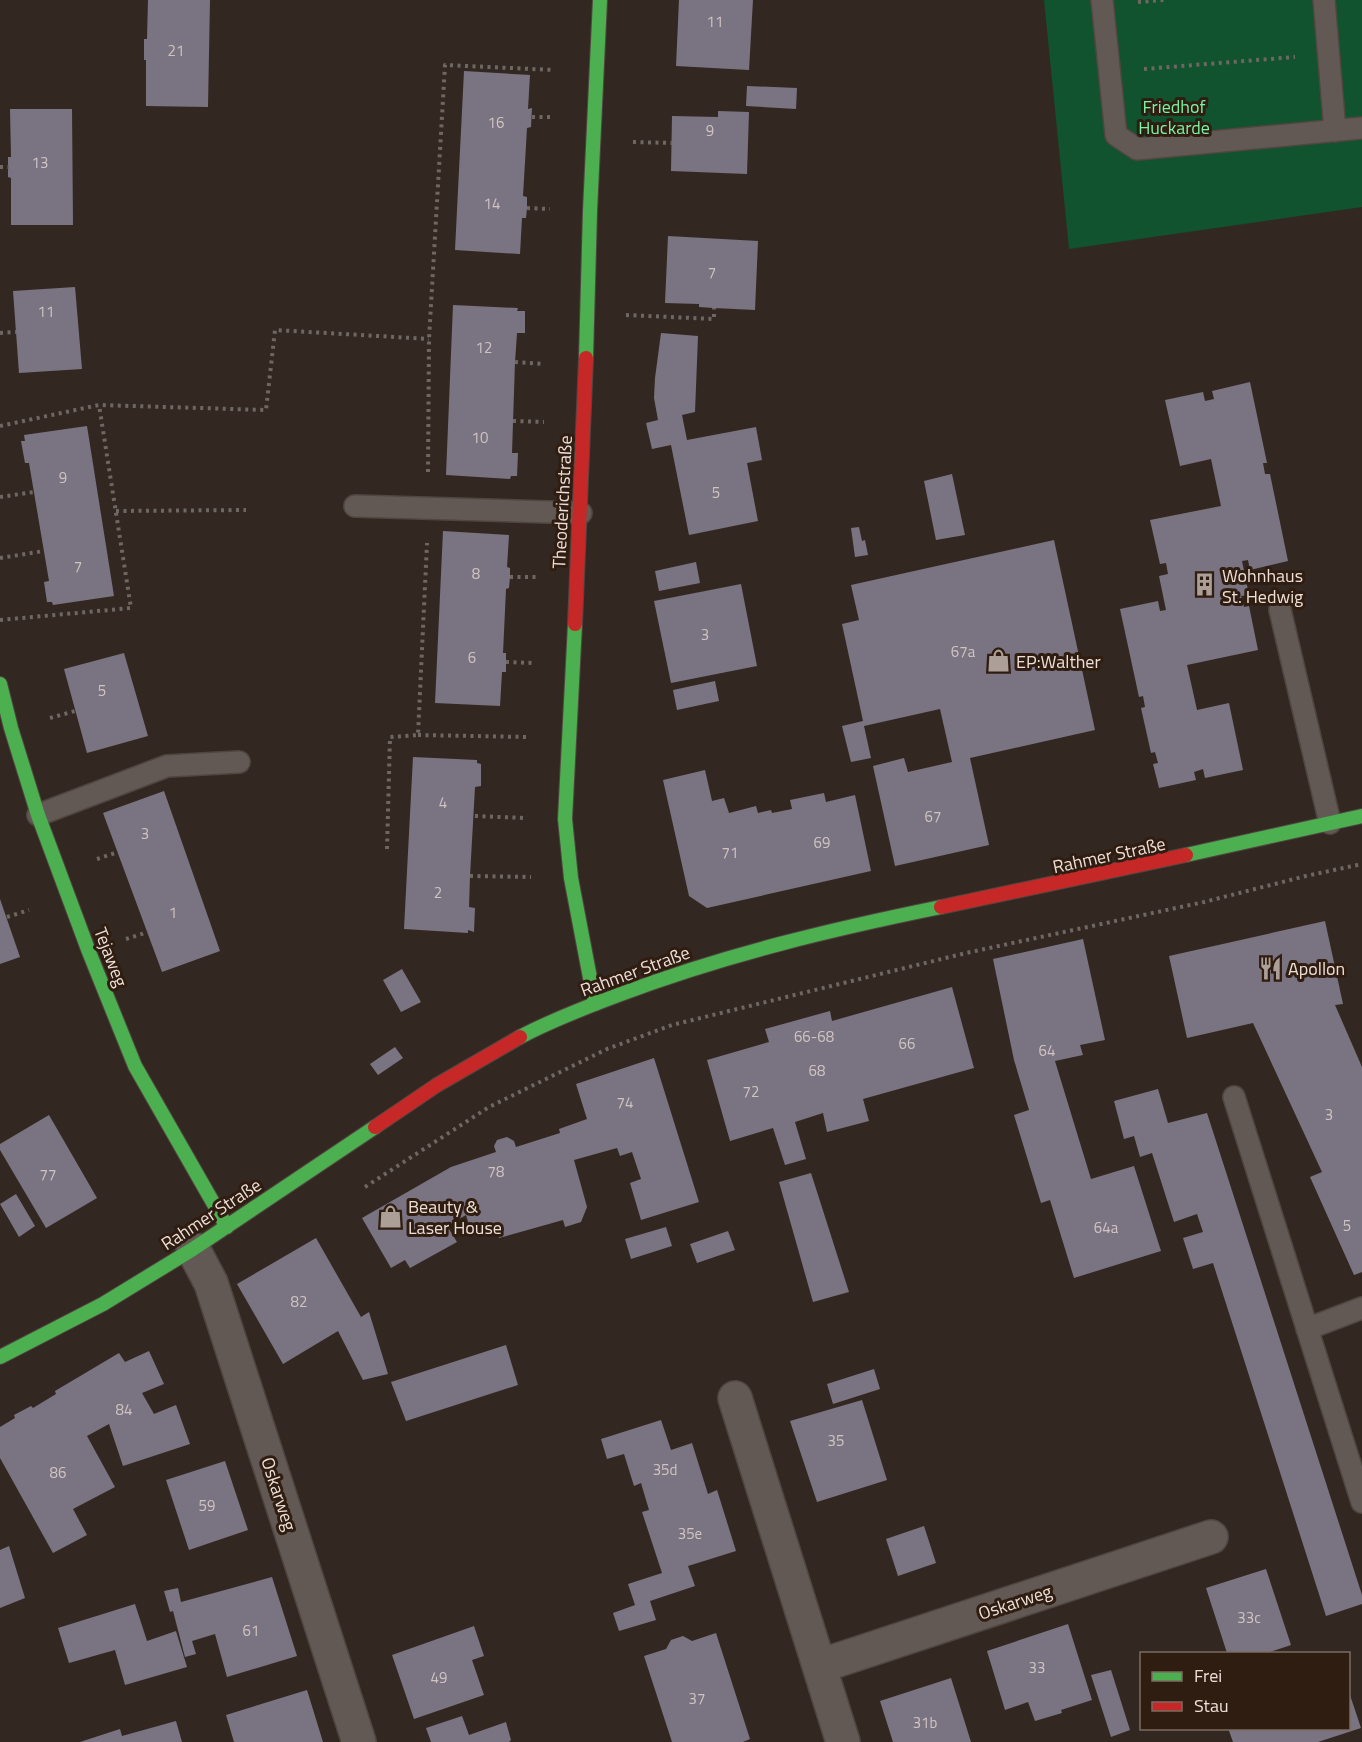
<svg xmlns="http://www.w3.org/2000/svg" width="1362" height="1742" font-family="'Titillium Web',sans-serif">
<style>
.green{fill:#10532e}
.building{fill:#7a7482}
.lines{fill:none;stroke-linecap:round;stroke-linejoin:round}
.lane-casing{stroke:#504640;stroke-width:24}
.street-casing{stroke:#504640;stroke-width:36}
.fast-casing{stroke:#504640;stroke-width:16}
.jam-casing{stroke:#504640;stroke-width:16}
.path{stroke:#6e6762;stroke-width:4;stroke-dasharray:3 4.5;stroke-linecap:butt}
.lane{stroke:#625955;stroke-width:21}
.street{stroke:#625955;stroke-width:33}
.fast{stroke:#4caf50;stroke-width:14}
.jam{stroke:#c62828;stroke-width:14}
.labels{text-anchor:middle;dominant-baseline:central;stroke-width:6;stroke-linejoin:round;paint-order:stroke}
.number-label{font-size:15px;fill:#d0c4c2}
.park-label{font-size:18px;fill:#77f4a4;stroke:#301d11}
.street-label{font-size:18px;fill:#eddfd7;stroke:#301d11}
.poi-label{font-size:18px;fill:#eddfd7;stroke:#301d11;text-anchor:start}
</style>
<rect width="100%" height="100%" fill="#332821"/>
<!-- green -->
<path class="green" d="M1044,0H1362V207L1069,249Z"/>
<!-- building -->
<path class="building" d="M148,0H210L208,107L146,106V60H144V39H147Z
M679,0H753L749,70L676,66Z
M464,71L530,75L528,109L532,108L531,127L527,128L523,196L527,197V208L526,218H522L520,254L455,250Z
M747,86L797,88L796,109L746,106Z
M10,109H72L73,225H11V178L8,177V157H11Z
M718,111L749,112L747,174L671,171L672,116L718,117Z
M668,236L758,241L755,310L714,308L699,307V304L665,303Z
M75,287L82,369L19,373L13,291Z
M453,305L518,308L517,311H525V333H517L515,362L512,453H518L517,476H511L510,479L446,475Z
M661,333L698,336L695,412L682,415L687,440L756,427L762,460L747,463L758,521L689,535L671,445L652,449L646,423L658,420L654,398L655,378Z
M1250,382L1267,463H1263L1265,474H1270L1288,561L1250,570L1248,560L1242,561L1249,595L1241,596L1244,607L1249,606L1258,650L1187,665L1197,710L1229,703L1243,770L1205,778L1203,769L1194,772L1196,780L1159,788L1153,764L1158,763L1155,752L1151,753L1141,708L1145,707L1143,696L1139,697L1120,609L1158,601L1160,611L1166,610L1159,576L1168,574L1166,563L1160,564L1150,520L1221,506L1211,459L1180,466L1165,400L1203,392L1205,401L1214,399L1212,391Z
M87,426L114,596L53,605L52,602H47L44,582L49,581L29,463H25L21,441H25L24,435Z
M952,474L965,535L936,540L924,481Z
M859,527L862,541L865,540L868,555L855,557L851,528Z
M443,531L509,535L507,567L510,568V577L509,588L506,589L503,653H506V672H502L500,706L435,703Z
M1054,540L1095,730L970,758L989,845L895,866L873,766L904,758L908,772L952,762L940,709L864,726L871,758L851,762L842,726L863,721L842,624L859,620L851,585Z
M696,562L700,583L659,591L655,571Z
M741,584L757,666L671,683L654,601Z
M124,653L148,736L87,753L64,669Z
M715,681L719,701L677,710L673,690Z
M413,757L477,760V763L481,764V786L475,787L470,876L469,907L475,908L474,932L468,930V933L404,929Z
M705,770L712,801L724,798L729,813L756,806L758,813L771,810L772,813L792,809L790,800L824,793L826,802L855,795L871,871L707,908L689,896L663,780Z
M164,791L220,951L162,972L103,813Z
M0,899L20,957L0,964Z
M1325,921L1343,1004L1335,1005L1362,1067V1272L1354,1275L1310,1177L1322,1172L1253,1023L1187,1038L1169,956Z
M1083,939L1105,1040L1080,1045L1083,1055L1055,1061L1091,1179L1134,1166L1161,1251L1074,1278L1050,1200L1041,1203L1014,1115L1029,1110L1014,1060L993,959Z
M402,969L421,1002L401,1012L383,980Z
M952,987L974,1068L863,1099L869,1121L827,1132L823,1113L795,1122L806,1159L785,1165L773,1128L730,1141L707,1060L769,1042L765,1029L830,1011L832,1021Z
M395,1047L403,1058L378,1075L370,1064Z
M654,1058L699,1202L641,1220L630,1183L641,1179L632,1152L620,1156L617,1148L574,1160L587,1207L581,1222L565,1227L563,1220L499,1238L498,1233L484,1237L472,1235L466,1215L447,1226L457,1242L410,1268L405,1260L391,1268L362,1218L451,1167L496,1152L494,1146L497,1140L507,1137L514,1141L516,1147L560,1133L559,1129L587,1119L576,1084Z
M1158,1089L1168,1123L1207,1113L1362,1595V1604L1326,1616L1213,1263L1193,1269L1183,1238L1203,1232L1197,1214L1174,1222L1152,1153L1140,1157L1134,1136L1124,1139L1114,1101Z
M49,1115L97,1198L46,1228L0,1150V1144Z
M811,1173L849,1292L813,1302L779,1182Z
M16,1194L35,1226L19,1237L0,1204Z
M666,1227L672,1246L631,1259L625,1239Z
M728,1231L735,1250L697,1263L690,1244Z
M316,1238L361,1317L369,1312L388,1374L363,1380L338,1331L283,1364L237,1284Z
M506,1345L518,1385L406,1421L391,1382Z
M149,1351L164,1384L142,1393L154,1414L176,1405L190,1444L123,1466L109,1424L87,1436L115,1487L73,1509L87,1535L53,1553L0,1458V1427L15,1418L14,1415L31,1406L33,1408L56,1394L55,1391L119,1353L125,1362Z
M874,1369L880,1389L833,1404L827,1384Z
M862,1400L887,1480L817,1502L790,1421Z
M661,1420L671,1450L692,1443L708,1494L717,1490L736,1551L688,1566L695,1586L650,1601L656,1620L619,1631L613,1613L635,1605L628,1584L662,1573L642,1512L649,1510L641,1483L634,1486L624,1454L607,1459L601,1439Z
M225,1461L248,1530L189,1550L166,1480Z
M924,1526L936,1563L898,1576L886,1539Z
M9,1546L25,1598L0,1608V1550Z
M1266,1569L1291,1645L1267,1653H1227L1206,1588Z
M272,1577L297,1656L227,1677L215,1634L192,1641L196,1654L185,1657L173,1611L170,1612L164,1591L178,1588L181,1602Z
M135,1604L147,1641L176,1631L187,1667L125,1685L115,1650L69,1663L58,1628Z
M1068,1624L1092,1700L1061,1710L1062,1713L1035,1721L1028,1702L1005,1710L987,1651Z
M474,1626L484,1656L472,1660L484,1695L414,1719L392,1655Z
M716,1633L750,1739L743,1742H672L644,1656L666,1649L671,1640L683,1636L692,1641Z
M1111,1670L1130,1730L1111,1737L1091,1675Z
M951,1678L971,1742H893L880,1701Z
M307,1690L323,1742H234L226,1715Z
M1349,1692L1361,1728L1318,1742H1233L1228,1728H1348Z
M462,1716L469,1735L506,1722L511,1740L509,1742H431L426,1728Z
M176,1721L182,1742H80L120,1729L122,1736Z"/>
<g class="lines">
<defs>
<path id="lane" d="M1102,0L1116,135L1137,149L1362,128
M1324,0L1335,131
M355,506L581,513
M1280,610L1330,823
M38,815L167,766L239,762
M1234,1097L1362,1502
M1307,1329L1362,1308"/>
<path id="street" d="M193,1249L211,1283L359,1742
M735,1398L843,1742
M820,1666L1211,1537"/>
<path id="fast" d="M586,358L590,211L600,0
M575,624L565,819L571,878L595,1004
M0,684L11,728L38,815L89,952L135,1066L227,1227
M1186,855L1362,816
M520,1037C552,1020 586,1007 621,994C724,955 833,929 941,907
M0,1357L103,1304L193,1249L375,1127"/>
<path id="jam" d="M575,624L586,358
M941,907L1186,855
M375,1127L437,1085L520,1037"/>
</defs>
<!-- lane casing -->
<use href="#lane" class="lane-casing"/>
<!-- street casing -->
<use href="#street" class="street-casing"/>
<!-- fast casing -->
<use href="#fast" class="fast-casing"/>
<!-- jam casing -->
<use href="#jam" class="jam-casing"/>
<!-- path -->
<path class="path" d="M1138,2L1164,0
M1144,69L1295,57
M532,117H552
M633,142L672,143
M0,167H9
M527,208L550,209
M626,315L714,319V308
M0,333L16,332
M515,362L543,364
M513,421L544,422
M0,426L99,405L266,410L275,330L429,339
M428,472L429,339L445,65L554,70
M0,497L34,492
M116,511L246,510
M0,558L44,551
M510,577H537
M0,620L131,608L99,405
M506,662L533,663
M50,718L75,711
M418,735L528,737
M475,816L526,818
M387,849L390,737L418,735L427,543
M97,859L118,852
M470,876L531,877
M7,917L29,910
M126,939L148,932
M365,1187L489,1107L607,1049L672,1025L966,953L1204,902L1306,876L1362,864"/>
<!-- lane -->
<use href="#lane" class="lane"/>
<!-- street -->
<use href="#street" class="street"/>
<!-- fast -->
<use href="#fast" class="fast"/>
<!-- jam -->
<use href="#jam" class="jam"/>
</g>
<!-- icons -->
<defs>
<symbol id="building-bare" viewBox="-9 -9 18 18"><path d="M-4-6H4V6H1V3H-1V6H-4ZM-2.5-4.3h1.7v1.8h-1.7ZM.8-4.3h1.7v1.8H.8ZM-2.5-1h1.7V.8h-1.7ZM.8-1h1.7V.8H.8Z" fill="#ac9f97" stroke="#301d11" stroke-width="2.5" paint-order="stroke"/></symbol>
<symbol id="shop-bare" viewBox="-9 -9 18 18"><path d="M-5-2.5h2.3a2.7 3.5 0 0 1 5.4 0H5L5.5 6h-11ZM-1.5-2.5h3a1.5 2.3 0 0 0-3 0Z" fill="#ac9f97" stroke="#301d11" stroke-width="2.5" paint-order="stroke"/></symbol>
<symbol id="restaurant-bare" viewBox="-9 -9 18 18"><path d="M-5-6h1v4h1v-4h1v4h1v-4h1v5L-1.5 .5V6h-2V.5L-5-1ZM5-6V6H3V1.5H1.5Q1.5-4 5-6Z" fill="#ac9f97" stroke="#301d11" stroke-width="2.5" paint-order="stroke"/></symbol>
</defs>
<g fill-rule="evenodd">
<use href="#building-bare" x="1188" y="568" width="33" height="33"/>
<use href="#shop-bare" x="982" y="644" width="33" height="33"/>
<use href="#restaurant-bare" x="1254" y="952" width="33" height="33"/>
<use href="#shop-bare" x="374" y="1200" width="33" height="33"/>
</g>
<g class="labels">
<!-- number labels -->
<g class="number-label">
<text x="715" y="21">11</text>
<text x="176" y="50">21</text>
<text x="496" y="122">16</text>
<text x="710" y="130">9</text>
<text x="40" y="162">13</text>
<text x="492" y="203">14</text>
<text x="712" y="272">7</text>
<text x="46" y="311">11</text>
<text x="484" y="347">12</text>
<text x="480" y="437">10</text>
<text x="63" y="477">9</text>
<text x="716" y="492">5</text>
<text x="78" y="566">7</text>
<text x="476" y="573">8</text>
<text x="705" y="634">3</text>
<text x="963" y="651">67a</text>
<text x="472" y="657">6</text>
<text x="102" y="690">5</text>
<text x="443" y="802">4</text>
<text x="933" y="816">67</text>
<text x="145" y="833">3</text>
<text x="822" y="842">69</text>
<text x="730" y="852">71</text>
<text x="438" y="892">2</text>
<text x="173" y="912">1</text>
<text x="814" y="1036">66-68</text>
<text x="907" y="1043">66</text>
<text x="1047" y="1050">64</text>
<text x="817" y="1070">68</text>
<text x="751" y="1091">72</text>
<text x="625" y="1102">74</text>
<text x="1329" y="1114">3</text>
<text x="496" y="1171">78</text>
<text x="48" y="1174">77</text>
<text x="1347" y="1225">5</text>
<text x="1106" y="1227">64a</text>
<text x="299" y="1301">82</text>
<text x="124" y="1409">84</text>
<text x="836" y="1440">35</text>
<text x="665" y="1469">35d</text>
<text x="58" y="1472">86</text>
<text x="207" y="1505">59</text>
<text x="690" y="1533">35e</text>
<text x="1249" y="1617">33c</text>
<text x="251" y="1630">61</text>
<text x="1037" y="1667">33</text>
<text x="439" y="1677">49</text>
<text x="697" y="1698">37</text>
<text x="925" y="1722">31b</text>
</g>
<!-- park labels -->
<g class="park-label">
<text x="1174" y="106">Friedhof<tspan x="1174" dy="21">Huckarde</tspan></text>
</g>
<!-- street labels -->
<g class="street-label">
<text transform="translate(562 502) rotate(-87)">Theoderichstraße</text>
<text transform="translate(1109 855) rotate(-12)">Rahmer Straße</text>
<text transform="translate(111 957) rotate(69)">Tejaweg</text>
<text transform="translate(635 971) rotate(-20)">Rahmer Straße</text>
<text transform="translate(211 1214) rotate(-33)">Rahmer Straße</text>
<text transform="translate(279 1494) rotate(72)">Oskarweg</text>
<text transform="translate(1015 1602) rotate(-18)">Oskarweg</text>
</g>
<!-- poi labels -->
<g class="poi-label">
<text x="1222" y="575">Wohnhaus<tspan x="1222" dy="21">St. Hedwig</tspan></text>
<text x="1016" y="661">EP:Walther</text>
<text x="1288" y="968">Apollon</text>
<text x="408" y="1206">Beauty &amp;<tspan x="408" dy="21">Laser House</tspan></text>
</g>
</g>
<!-- legend -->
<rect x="1140" y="1652" width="210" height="78" fill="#301d11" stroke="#7c6b60" stroke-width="1.5"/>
<rect x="1152" y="1672" width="30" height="9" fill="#4caf50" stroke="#7c6b60" stroke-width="1.5"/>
<text x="1194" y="1682" font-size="18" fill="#eddfd7">Frei</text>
<rect x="1152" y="1702" width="30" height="9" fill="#c62828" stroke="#7c6b60" stroke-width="1.5"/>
<text x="1194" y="1712" font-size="18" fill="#eddfd7">Stau</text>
</svg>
